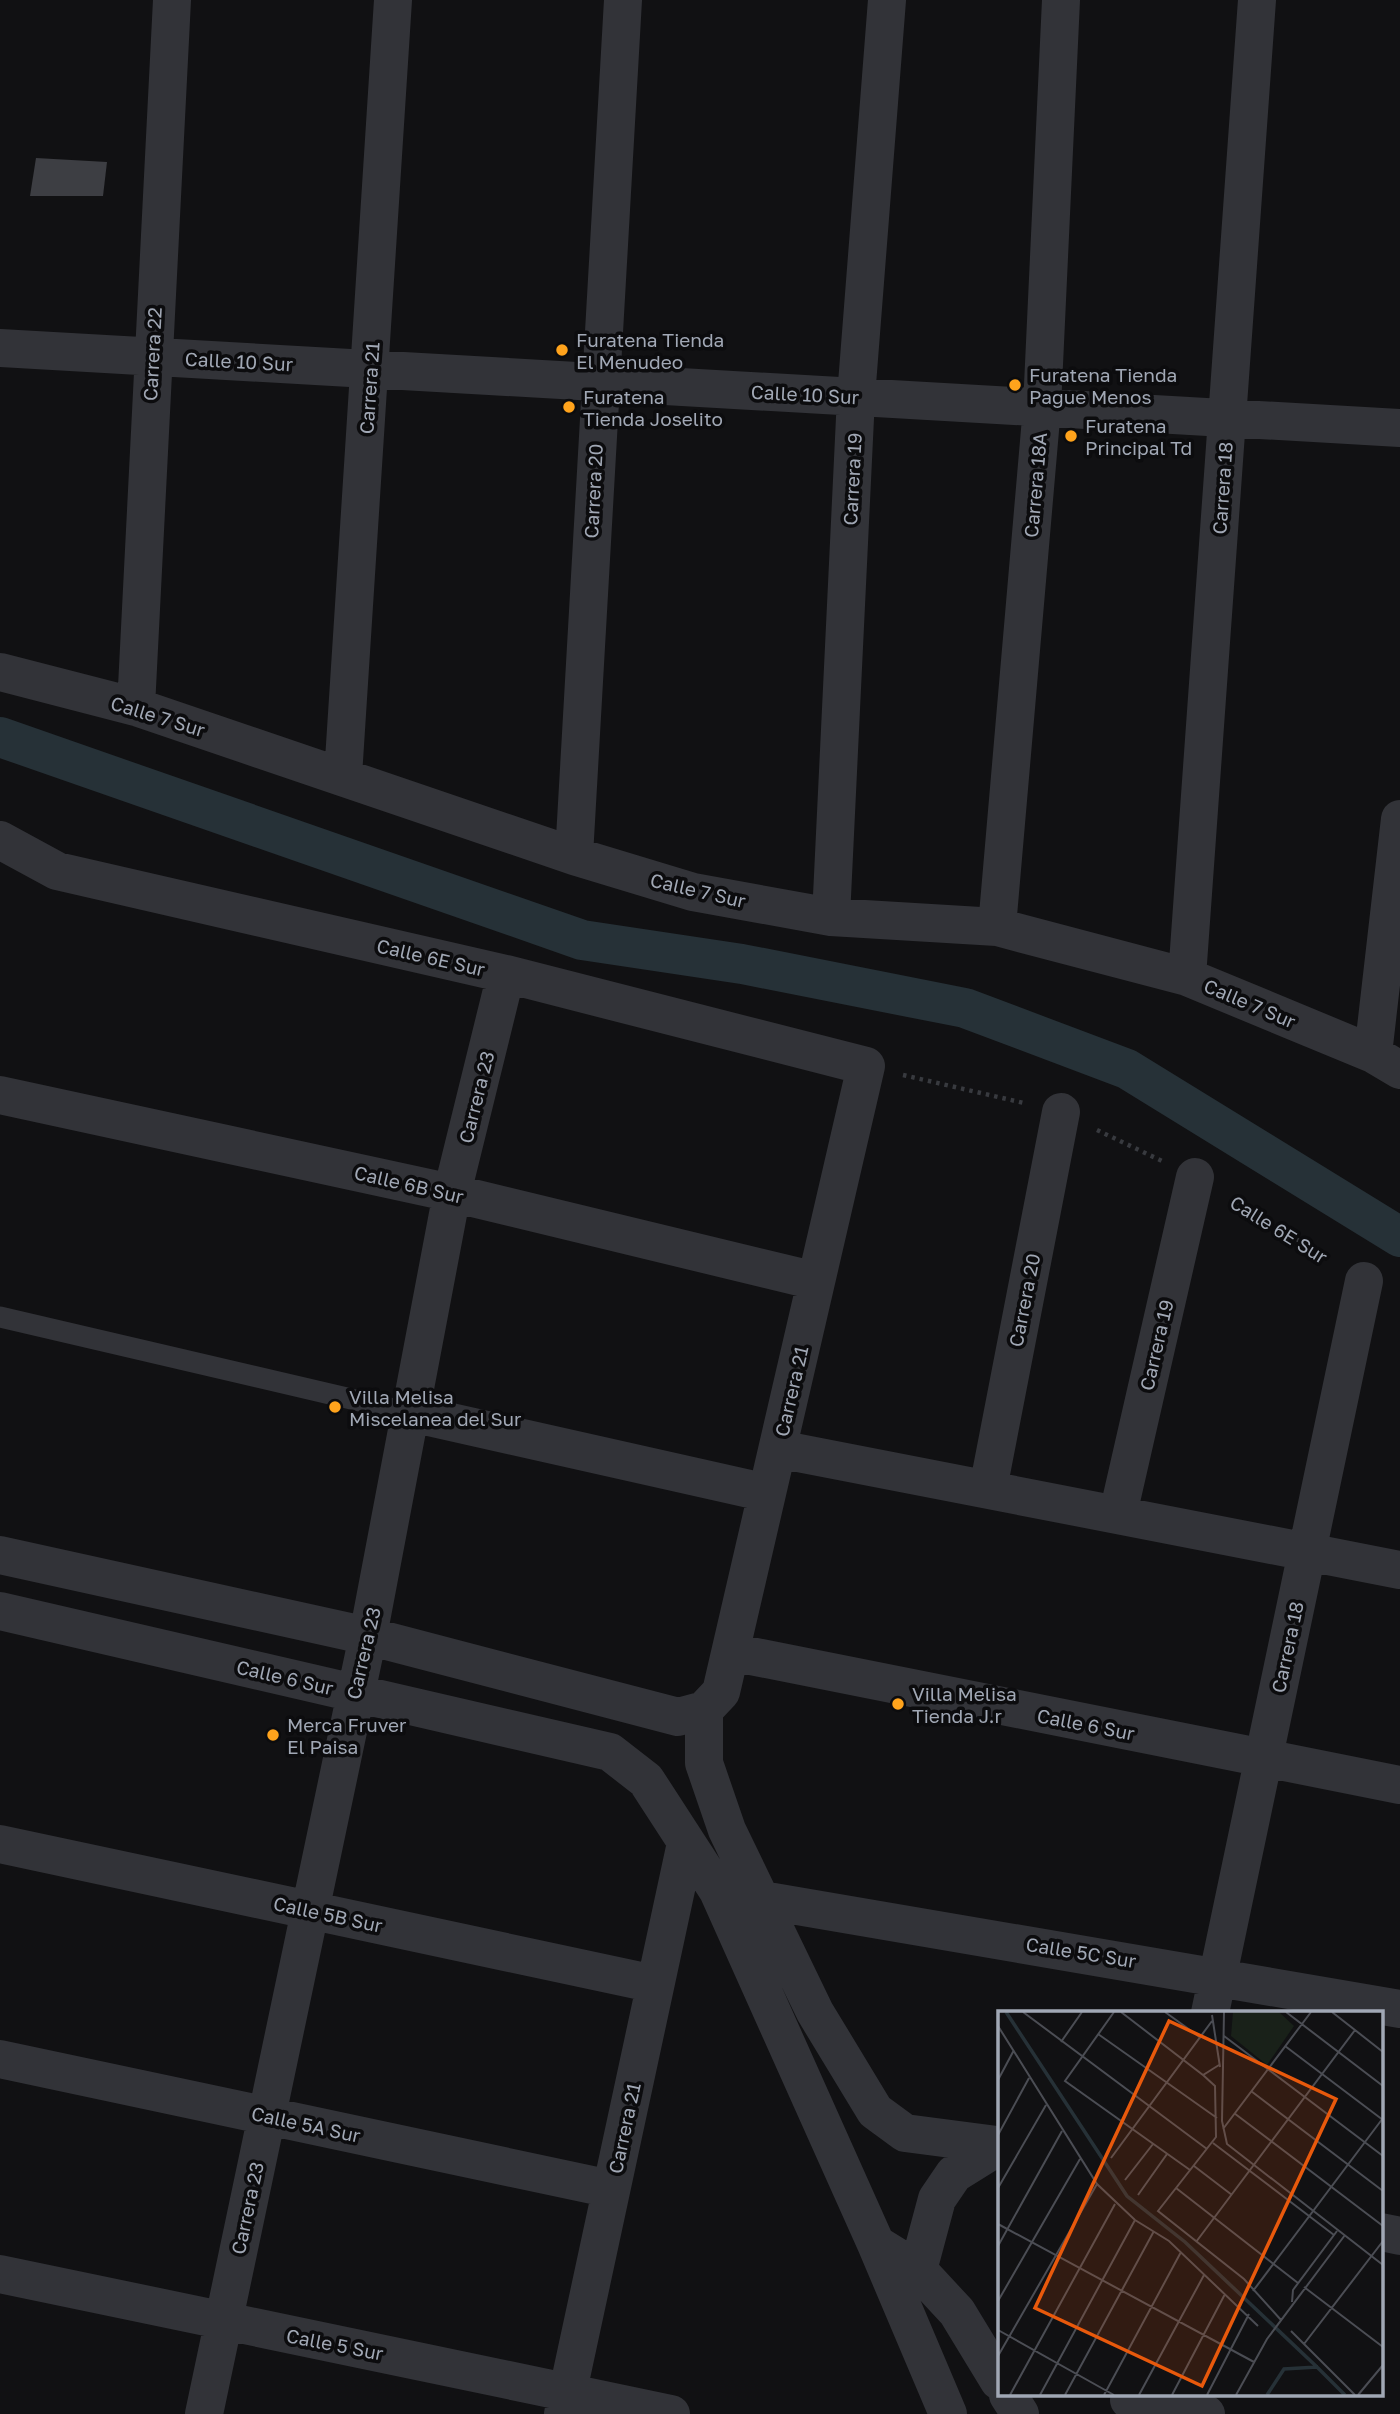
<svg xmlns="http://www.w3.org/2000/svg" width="1400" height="2414" font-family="'Golos Text',sans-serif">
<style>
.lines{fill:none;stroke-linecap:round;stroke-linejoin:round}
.canal{stroke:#263137;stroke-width:40}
.building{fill:#3d3e43}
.path{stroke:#383a3f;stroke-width:4.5;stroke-dasharray:3.5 5;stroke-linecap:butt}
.service{stroke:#323338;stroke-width:21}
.minor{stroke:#323338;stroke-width:38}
.poi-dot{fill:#ffa31c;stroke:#0c0c0e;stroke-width:2.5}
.labels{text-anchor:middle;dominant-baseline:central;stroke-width:7;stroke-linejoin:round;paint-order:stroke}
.poi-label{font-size:19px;fill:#a1a8b5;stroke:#0c0c0e;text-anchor:start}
.street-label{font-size:19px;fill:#a1a8b5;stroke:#0c0c0e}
.inset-river{fill:none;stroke:#263137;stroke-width:3.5}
.inset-road{fill:none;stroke:#4b4d54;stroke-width:2}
.view{fill:#e8590c;fill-opacity:0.15;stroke:#e8590c;stroke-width:3.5}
.inset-edge{fill:none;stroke:#a1a8b5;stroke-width:3.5}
</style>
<rect width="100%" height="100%" fill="#111113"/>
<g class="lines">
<!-- canal -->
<path class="canal" d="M0,737L582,940L742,964L965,1008L1127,1069L1400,1237"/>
</g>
<!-- building -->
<path class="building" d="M36,158L107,162L103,196H30Z"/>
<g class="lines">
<!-- path -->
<path class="path" d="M903,1075L1024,1103
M1097,1130L1162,1161
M1231,1199L1331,1260"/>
<!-- service -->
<path class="service" d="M0,1317L411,1413"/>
<!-- minor -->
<path class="minor" d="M0,348L1400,428
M0,672L136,707L574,856L693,892L831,917L997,927L1187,977L1373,1054L1400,1070
M136,707L172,0
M343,776L393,0
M0,840L57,871L506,974L866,1066L721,1692L704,1710
M574,856L623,0
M831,917L856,397L887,0
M997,927L1042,407L1061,0
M1187,977L1257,0
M1373,1054L1400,819
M0,1095L452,1193L816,1281
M411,1413L767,1493
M778,1449L1400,1570
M988,1489L1061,1112
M1118,1514L1195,1177
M0,1555L368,1636L678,1717L704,1710
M0,1611L610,1752L646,1780L718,1891L876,2244L948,2414
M731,1652L1400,1785
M704,1710V1763L727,1830L815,2012L875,2111L905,2133L997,2145
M0,1844L655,1984
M762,1900L1400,2009
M1210,2013L1364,1281
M0,2059L611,2189
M1381,2232L1400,2236
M876,2244L918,2270L957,2312L999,2381
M918,2270L937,2199L954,2174L999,2146
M0,2274L671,2414
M1008,2395L1020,2414
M1129,2400L1206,2414
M204,2414L368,1636L452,1193L506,974
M563,2414L686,1843"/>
</g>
<!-- markers -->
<g class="poi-dot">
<circle cx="562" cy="350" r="7"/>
<circle cx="1015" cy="385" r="7"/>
<circle cx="569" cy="407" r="7"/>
<circle cx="1071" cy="436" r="7"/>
<circle cx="335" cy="1407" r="7"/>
<circle cx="898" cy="1704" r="7"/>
<circle cx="273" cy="1735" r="7"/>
</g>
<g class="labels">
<!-- poi labels -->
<g class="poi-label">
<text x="576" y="339">Furatena Tienda<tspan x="576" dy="22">El Menudeo</tspan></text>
<text x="1029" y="374">Furatena Tienda<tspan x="1029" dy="22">Pague Menos</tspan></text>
<text x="583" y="396">Furatena<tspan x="583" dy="22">Tienda Joselito</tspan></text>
<text x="1085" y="425">Furatena<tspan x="1085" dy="22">Principal Td</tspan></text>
<text x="349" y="1396">Villa Melisa<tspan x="349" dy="22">Miscelanea del Sur</tspan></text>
<text x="912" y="1693">Villa Melisa<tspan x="912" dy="22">Tienda J.r</tspan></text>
<text x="287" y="1724">Merca Fruver<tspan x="287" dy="22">El Paisa</tspan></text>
</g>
<!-- street labels -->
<g class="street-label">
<text transform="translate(152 354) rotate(-87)">Carrera 22</text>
<text transform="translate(239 361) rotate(3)">Calle 10 Sur</text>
<text transform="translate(369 388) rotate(-86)">Carrera 21</text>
<text transform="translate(805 394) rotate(3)">Calle 10 Sur</text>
<text transform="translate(852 479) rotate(-87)">Carrera 19</text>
<text transform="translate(1035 485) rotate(-85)">Carrera 18A</text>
<text transform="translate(1222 488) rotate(-86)">Carrera 18</text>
<text transform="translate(593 491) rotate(-87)">Carrera 20</text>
<text transform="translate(158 716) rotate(17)">Calle 7 Sur</text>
<text transform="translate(698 890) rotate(13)">Calle 7 Sur</text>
<text transform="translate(431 957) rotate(13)">Calle 6E Sur</text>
<text transform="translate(1250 1003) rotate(23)">Calle 7 Sur</text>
<text transform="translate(476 1097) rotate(-76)">Carrera 23</text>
<text transform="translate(409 1184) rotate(13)">Calle 6B Sur</text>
<text transform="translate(1279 1229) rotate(32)">Calle 6E Sur</text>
<text transform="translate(1024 1300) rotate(-79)">Carrera 20</text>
<text transform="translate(1156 1345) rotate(-77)">Carrera 19</text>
<text transform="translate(791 1391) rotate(-77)">Carrera 21</text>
<text transform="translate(1287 1647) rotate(-78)">Carrera 18</text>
<text transform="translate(363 1653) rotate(-77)">Carrera 23</text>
<text transform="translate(285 1677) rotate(13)">Calle 6 Sur</text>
<text transform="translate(1086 1724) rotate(11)">Calle 6 Sur</text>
<text transform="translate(328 1914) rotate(12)">Calle 5B Sur</text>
<text transform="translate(1081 1952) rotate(9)">Calle 5C Sur</text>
<text transform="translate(306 2124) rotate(12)">Calle 5A Sur</text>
<text transform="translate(624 2128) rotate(-78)">Carrera 21</text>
<text transform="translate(247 2208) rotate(-78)">Carrera 23</text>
<text transform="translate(335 2344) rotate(11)">Calle 5 Sur</text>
</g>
</g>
<!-- overview -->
<g transform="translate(998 2011)">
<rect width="385" height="385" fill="#111113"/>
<path d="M235,1H281L296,15L269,54L233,25Z" fill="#192119"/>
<path class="inset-river" d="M8,1L129,185L187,231L319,356M269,384L286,358L319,356L347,384"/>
<path class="inset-road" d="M25,1L209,138M116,1L67,70L192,159M123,1L205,64L221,54M167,1L203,27M226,1L224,110L229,133L385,254M288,1L385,75M334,1L385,41M214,4L222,56M0,15L99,173L137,209L171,230L260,315M100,23L219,107M226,25L385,145M63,31L84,1M287,35L385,109M205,64L217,75L218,126L160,200L246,268L283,309M0,69L16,39M253,80L385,180M236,102L385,215M225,118L313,1M0,124L31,67M215,132L336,224M113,147L214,10M196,155L234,184M127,169L155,133M0,177L48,94M178,177L300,272M140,184L169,143M0,213L256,351M198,231L357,19M0,235L64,120M306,276L385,336M255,280L385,107M0,290L82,148M294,291L295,279L339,220M0,319L116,384M293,320L357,384M306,333L385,230M0,345L99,173M12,384L117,193M42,384L137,209M67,384L156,220M106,384L183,241M141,384L206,264M174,384L227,283M209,384L251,303M238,384L269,328L347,224M360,384L385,354"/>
<path class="view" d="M171,10L338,88L204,375L37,297Z"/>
<rect width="385" height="385" class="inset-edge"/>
</g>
</svg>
